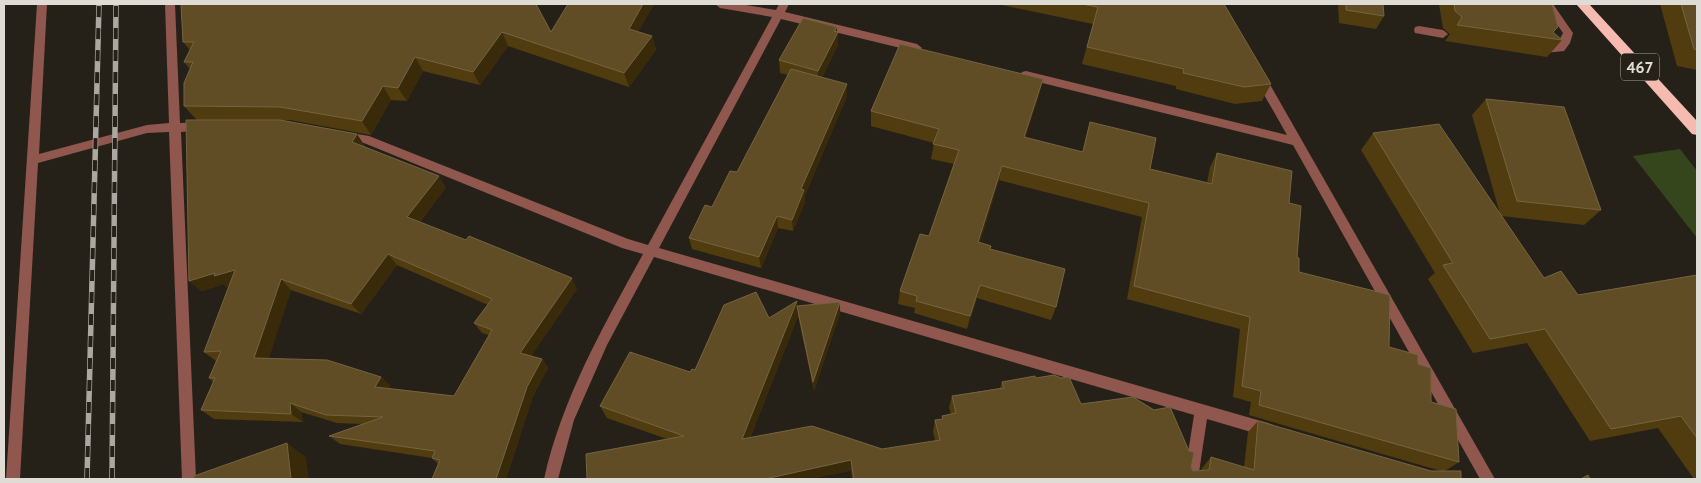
<svg xmlns="http://www.w3.org/2000/svg" width="1701" height="483" font-family="'PT Sans',sans-serif">
<style>
.green{fill:#35461d}
.lines{fill:none;stroke-linecap:round;stroke-linejoin:round}
.minor{fill:#8f574d;fill-rule:evenodd}
.highway{fill:#f5bbb1;fill-rule:evenodd}
.rail-casing{stroke:#aba8a1;stroke-width:5.5}
.rail{stroke:#262118;stroke-width:4;stroke-dasharray:11;stroke-linecap:butt}
.wall{fill:#513c10;fill-rule:evenodd}
.shaded-wall{fill:#392a0a}
.building{fill:#604d25;stroke:#746441;fill-rule:evenodd}
.labels{text-anchor:middle;dominant-baseline:central;stroke-width:4.5;stroke-linejoin:round;paint-order:stroke}
.shield{fill:#262118;stroke:#a8a49d;stroke-width:1}
.shield-label{font-size:16px;font-weight:bold;fill:#dfdcd6}
</style>
<rect width="100%" height="100%" fill="#262118"/>
<!-- green -->
<path class="green" d="M1680,149L1697,171V238L1633,156Z"/>
<g class="lines">
<!-- minor -->
<path class="minor" d="M37,4H47L39,154L147,125L169,123L165,4H175L180,123L203,122L209,126L203,130L181,132L196,479H182L169,132L147,133L38,163L20,479H6Z
M715,4H740L776,10L779,4H789L785,12L917,44L922,48L917,52L781,19L659,248L1268,423L1273,425L1275,430L1273,435L1268,437L1207,419L1198,479H1184L1194,415L654,257L607,345L574,420L558,479H544C562,398 603,327 643,254L622,248L364,143L341,139L339,136L345,132L369,136L628,239L648,245L772,17L720,8Z
M1543,4H1553L1573,33L1570,43L1564,51L1545,53L1540,49L1545,45L1557,44L1563,33Z
M1419,26L1443,30L1448,34L1443,38L1415,33L1414,30L1415,27Z
M1026,71L1287,135L1254,77L1256,74H1264L1495,479H1480L1293,145L1022,78L1020,75L1022,72Z"/>
<!-- highway -->
<path class="highway" d="M1576,4H1589L1697,121V135L1692,134Z"/>
<defs>
<path id="rail" d="M87,479L99,4
M112,479L116,4"/>
</defs>
<!-- rail casing -->
<use href="#rail" class="rail-casing"/>
<!-- rail -->
<use href="#rail" class="rail"/>
</g>
<!-- wall -->
<path class="wall" d="M181,4L551,32L568,4H654L638,32L652,36L656,50L629,87L508,46L480,85L423,71L407,101L391,100L371,135L290,120H281L365,146V147L446,187L420,222L577,289L531,356L542,359L548,368L533,396L506,479H432L438,464L432,458L340,444L329,436L362,424L337,423L301,412L303,422L214,419L201,410L213,382L209,378L216,361L204,352L229,286L226,287L224,284L202,291L189,281L197,120L184,106L190,69L184,62L190,50L183,42ZM397,265L488,305L474,323L482,333L489,335L454,396L389,388L390,386L381,377L268,359L291,290L361,314Z
M997,4H1224L1271,84L1262,101L1235,104L1176,89V86L1082,64L1093,24Z
M1338,4H1383L1384,16L1376,29L1339,23Z
M1439,4H1552L1558,27L1553,33L1562,40L1547,57L1445,41L1450,34L1443,28Z
M1660,4H1697V70L1677,66Z
M837,32L838,45L822,77L847,96L805,195V202L793,231L778,228L761,268L692,249L689,238L712,207L737,172L788,75L780,73L779,60Z
M1043,79L1039,94L1025,138L1082,152L1090,122L1150,169L1207,183L1210,167L1217,153L1289,203L1299,272L1389,347L1418,364L1431,402L1459,462L1445,471L1461,479H852L851,471L667,439L607,418L600,406L695,370L769,318L798,306L840,313L814,391L798,316L750,438L882,449L935,441L933,431L935,420L942,419V416L951,414L949,407L952,396L1000,388L1002,382L1036,378L1191,468L1193,471L1201,470L1202,468L1211,457L1244,467L1248,432L1258,421L1431,471H1441L1249,415L1251,402L1233,397L1240,329L1127,299L1142,217L999,180L980,242L991,249L1056,307L1051,320L977,298L967,329L914,313L915,308L898,304L900,291L929,236L954,164L931,159L934,143L871,126V111Z
M1486,99L1601,210L1584,225L1502,216L1544,278L1578,295L1697,275V479H1694L1658,428L1590,441L1527,343L1473,353L1428,279L1435,273L1361,150L1373,133L1500,214L1472,115Z"/>
<!-- shaded-wall -->
<path class="shaded-wall" d="M643,4H654L632,43L629,29Z
M837,27V35L838,32V45L818,84V71Z
M502,32L508,46L480,85L473,72Z
M652,36L656,50L629,87L624,73Z
M415,57L423,71L407,101L398,88Z
M1043,79L1039,94L1020,152L1024,137Z
M847,84V96L805,195V202L793,231L792,220L801,189Z
M383,86L391,100L371,135L362,121Z
M357,134L365,146L361,154L352,142Z
M1002,166L999,180L976,255L978,242Z
M439,176L446,187L415,228L407,217Z
M777,216L778,228L761,268L759,257Z
M388,254L397,265L361,314L351,304Z
M235,270L246,280L226,287L224,284L202,291L189,281L215,273Z
M572,278L577,289L527,362L520,353Z
M281,279L291,290L266,368L254,358Z
M980,285L977,298L967,329L970,316Z
M797,301L798,314L797,306L798,316L745,450L742,439Z
M840,302V313L814,391L813,382Z
M542,359L548,368L533,396L506,479H496L527,387Z
M381,377L390,386L384,396L375,387Z
M290,403L301,412L303,422L291,414Z
M287,443L306,457L309,479H291Z
M851,460V471L811,479H765Z"/>
<!-- building -->
<path class="building" d="M181,4H536L551,32L568,4H643L629,29L652,36L624,73L502,32L473,72L415,57L398,88L383,86L362,121L280,107L184,106V83L193,62H184L194,42H183Z
M1082,4H1224L1271,84L1244,87L1183,73L1184,69L1087,47L1098,7Z
M1346,4H1383L1384,16L1346,10Z
M1454,4H1552L1558,27L1553,32L1562,40L1457,25L1462,17L1455,11Z
M1681,4H1697V50L1694,49Z
M803,18L837,27L834,31L838,32L818,71L779,60Z
M900,44L1043,79L1024,137L1083,152L1090,122L1156,138L1150,169L1212,184L1217,153L1292,171L1289,203L1301,206L1297,257L1299,258V272L1390,295L1389,347L1418,355V364L1431,368V402L1456,409L1459,462L1259,405L1261,391L1242,386L1250,317L1134,286L1149,203L1002,166L978,242L991,246L990,249L1065,269L1056,307L980,285L970,316L916,301L917,296L900,291L920,234L929,236L959,150L933,144L939,129L871,111Z
M791,69L847,84L801,189L804,190L792,220L777,216L759,257L689,238L705,205L712,207L730,171L737,172Z
M1486,99L1564,107L1601,210L1517,201Z
M186,120H280L357,134L352,142L439,176L407,217L466,240L469,236L572,278L520,353L542,359L527,387L496,479H432L440,460L432,458L435,451L329,436L383,417L326,415L290,403L291,414L201,410L215,378H209L221,351L204,352L235,270L214,276L215,273L189,281ZM388,254L492,299L474,323L492,330L454,396L375,387L381,377L327,360L254,358L281,279L351,304Z
M1439,124L1544,278L1561,271L1578,295L1697,275V438L1681,416L1611,429L1545,329L1490,339L1443,265L1453,263L1373,133Z
M756,292L769,318L797,301L742,439L812,426L882,449L940,440L935,420L943,419L942,416L956,413L952,396L1004,388L1002,382L1035,376L1036,378L1054,375L1061,378L1069,377L1081,404L1133,397L1154,410L1170,407L1189,451L1194,452L1191,468L1193,471L1209,470L1211,457L1254,470L1258,421L1431,471H1461V479H854L851,460L765,479H587L586,454L684,436L600,406L630,352L690,372L692,369L695,370L724,305Z
M840,302L813,382L797,306Z
M287,443L291,479H194V476Z
M1588,475L1590,479H1581Z"/>
<g class="labels">
<!-- shield labels -->
<rect class="shield" x="1621" y="53.5" width="38" height="27" rx="4"/>
<g class="shield-label">
<text x="1640" y="67">467</text>
</g>
</g>
<!-- border -->
<rect width="1701" height="483" fill="none" stroke="#dfdcd6" stroke-width="10"/>
</svg>
